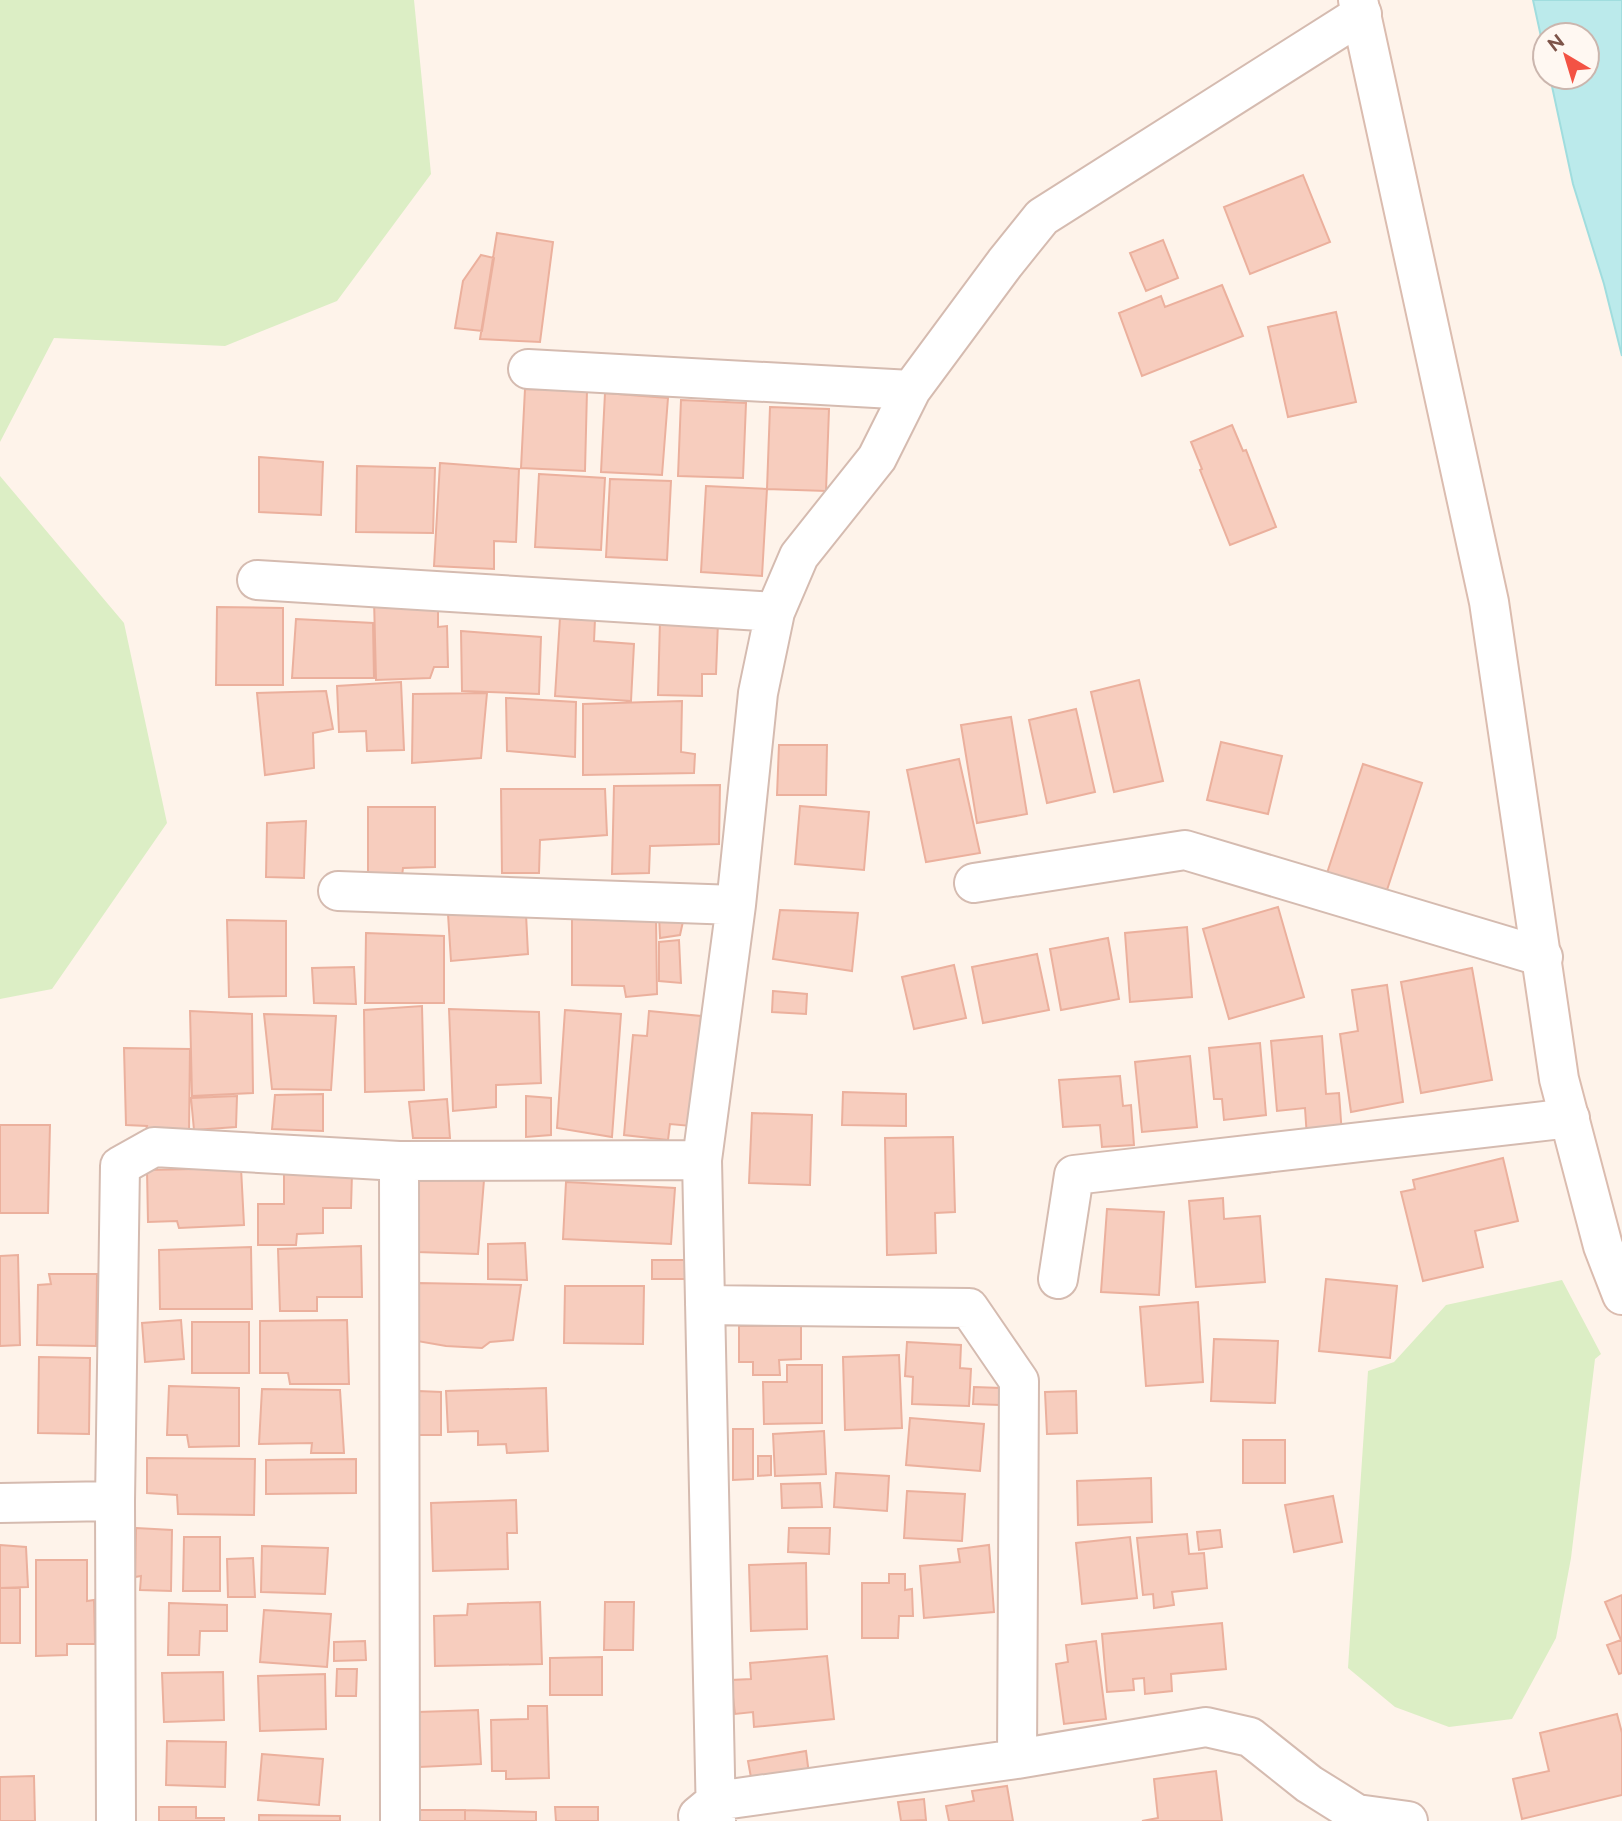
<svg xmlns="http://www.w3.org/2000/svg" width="1622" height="1821" font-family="Raleway,sans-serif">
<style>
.green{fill:#dceec5}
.water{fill:#bbeaeb;stroke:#a0ddde;stroke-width:2}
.building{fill:#f7cdbe;stroke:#ebb09d;stroke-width:2}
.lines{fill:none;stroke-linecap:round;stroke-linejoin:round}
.street-casing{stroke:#d5bbb0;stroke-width:42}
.secondary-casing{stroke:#dbbcaf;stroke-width:42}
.street{stroke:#fff;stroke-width:38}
.secondary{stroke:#fff;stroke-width:38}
</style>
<rect width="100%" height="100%" fill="#fef3ea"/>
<!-- green -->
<path class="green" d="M0,0H414L431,174L337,301L225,346L54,338L0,442Z
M0,476L124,623L167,823L52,989L0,999Z
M1562,1280L1601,1354L1595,1359L1571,1558L1556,1638L1512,1719L1449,1727L1395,1707L1348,1668L1368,1371L1394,1362L1446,1305Z"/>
<!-- water -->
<path class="water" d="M1533,0H1622V356L1604,284L1573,184L1550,77H1587V35H1545V55Z"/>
<!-- building -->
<path class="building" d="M1303,175L1330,242L1250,274L1224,207Z
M497,233L553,242L540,342L480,339Z
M1163,240L1178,278L1146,291L1130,253Z
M481,255L494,258L482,331L455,328L463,281Z
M1222,285L1243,336L1142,376L1119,313L1161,296L1165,307Z
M1336,312L1356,402L1288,417L1268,327Z
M525,389L587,390L585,471L521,468Z
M605,393L668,398L662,475L601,472Z
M681,400L746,403L743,478L678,476Z
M770,407L829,409L826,491L767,489Z
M1232,425L1243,451L1246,450L1276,527L1230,545L1200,470L1202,469L1191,442Z
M259,457L323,462L321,515L259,512Z
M440,463L519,469L516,542L494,541V569L434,566Z
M357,466L435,468L433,533L356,532Z
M539,474L605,478L601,550L535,547Z
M610,479L671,481L667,560L606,557Z
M706,486L767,489L762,576L701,572Z
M438,598V627L447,626L448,667H434L430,678L376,680L374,599Z
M217,607L283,608V685H216Z
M560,618L595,619L594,641L634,644L631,701L555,696Z
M296,619L373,623L374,678H292Z
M660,621L718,622L716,674H702V696L658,695Z
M461,631L541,637L539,694L462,691Z
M1139,680L1163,781L1114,792L1091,692Z
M401,682L404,750L367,751L366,731L339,732L337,686Z
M326,691L333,729L313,733L314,768L265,775L257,693Z
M487,693L481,758L412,763L413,694Z
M506,698L576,702L575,757L507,751Z
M682,701L681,752L695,754L694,773L583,775V704Z
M1076,709L1095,792L1047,803L1029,720Z
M1011,717L1027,814L977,823L961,725Z
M1221,742L1282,756L1268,814L1207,800Z
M779,745H827L826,795H777Z
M959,759L980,853L926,862L907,770Z
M1363,764L1422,783L1386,893L1327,873Z
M720,785L719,844L650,846L649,873L612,874L614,786Z
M501,789H605L607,835L540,840L539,873H502Z
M800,806L869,812L864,870L795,864Z
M368,807H435V867L403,868L402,876L368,875Z
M306,821L304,878L266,877L267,823Z
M1278,907L1304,997L1229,1019L1203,929Z
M780,910L858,913L852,971L773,959Z
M448,914H526L528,954L451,961Z
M572,914L656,916L657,994L626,997L624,986L572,985Z
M659,915L684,917L680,935L660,938Z
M227,920L286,921V996L229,997Z
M1187,927L1192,997L1130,1002L1125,933Z
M366,933L444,936V1003H365Z
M1108,938L1119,999L1061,1010L1050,949Z
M679,940L681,983L659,981V942Z
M1037,954L1049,1010L983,1023L972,967Z
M954,965L966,1018L914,1029L902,977Z
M354,967L356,1004L314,1003L312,968Z
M1472,968L1492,1080L1421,1093L1401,982Z
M1387,985L1403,1102L1351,1112L1340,1034L1358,1031L1352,990Z
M773,991L807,994L806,1014L772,1012Z
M422,1006L424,1090L365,1092L364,1010Z
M449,1009L539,1012L541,1083L496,1085V1107L453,1111Z
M565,1010L621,1014L612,1137L557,1128Z
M190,1011L252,1014L253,1093L192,1096Z
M649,1011L701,1016L691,1126L670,1124L668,1140L624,1135L633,1035L647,1036Z
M264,1014L336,1016L331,1090L272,1089Z
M1322,1036L1326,1094L1339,1093L1342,1135L1307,1138L1305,1108L1277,1111L1271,1041Z
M1260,1043L1266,1115L1224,1120L1222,1099H1214L1209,1048Z
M124,1048L190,1049L189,1133L145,1134L147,1126L126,1125Z
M1190,1056L1197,1127L1142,1132L1135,1062Z
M1120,1076L1123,1106L1131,1105L1134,1145L1102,1147L1100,1125L1063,1127L1059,1080Z
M843,1092L906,1094V1126L842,1125Z
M323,1094V1131L272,1129L275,1095Z
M237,1096L236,1127L194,1130L191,1098Z
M526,1096L551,1098V1135L526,1137Z
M447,1099L450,1138H413L409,1102Z
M752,1113L812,1115L810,1185L749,1183Z
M0,1125H50L48,1213H0Z
M953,1137L955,1212L935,1213L936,1253L887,1255L885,1138Z
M1503,1158L1518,1221L1475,1231L1483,1267L1423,1281L1401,1192L1415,1189L1413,1180Z
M241,1168L244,1225L179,1228L177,1221L148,1222L147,1170Z
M284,1171L352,1173L351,1208H323V1233L297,1234L296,1245H258V1204H284Z
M484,1180L478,1254L417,1252L418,1181Z
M566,1182L675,1188L671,1244L563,1239Z
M1223,1198L1224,1219L1260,1216L1265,1282L1196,1287L1189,1201Z
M1107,1209L1164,1212L1159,1295L1101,1292Z
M525,1243L527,1280L488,1279V1244Z
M361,1246L362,1297H317V1311H280L278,1249Z
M251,1247L252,1309H160L159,1250Z
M18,1255L20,1345L0,1346V1256Z
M652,1260H685V1279H652Z
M49,1274H97L96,1346L37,1345L38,1285L51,1284Z
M1326,1279L1397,1286L1390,1358L1319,1351Z
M418,1283L521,1285L513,1340L490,1342L482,1348L446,1346L417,1341Z
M565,1286H644L643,1344L564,1343Z
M1198,1302L1203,1382L1146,1386L1140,1307Z
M181,1320L184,1359L145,1362L142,1323Z
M347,1320L349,1384H290L288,1373H260V1321Z
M192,1322H249V1373H192Z
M739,1326H801V1359L779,1360L780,1375H753V1362H739Z
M1214,1339L1278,1341L1275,1403L1211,1401Z
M907,1342L961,1345L960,1368L971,1369L969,1406L912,1404L913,1377L905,1376Z
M899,1355L902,1428L845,1430L843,1357Z
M39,1357L90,1358L89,1434L38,1433Z
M787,1365H822V1423L764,1424L763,1382H787Z
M169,1386L239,1388V1446L189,1447L187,1435H167Z
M974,1387L1001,1388L1000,1405L973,1404Z
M546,1388L548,1451L507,1453L506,1444L478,1445V1431L448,1432L446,1391Z
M262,1389L340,1390L344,1453H311L312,1443L259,1444Z
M418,1391L441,1392V1435H417Z
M1076,1391L1077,1433L1047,1434L1045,1392Z
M910,1418L984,1424L980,1471L906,1465Z
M733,1429H753V1479L733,1480Z
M824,1431L826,1474L775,1476L773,1434Z
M1243,1440H1285V1483H1243Z
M758,1456H771V1475L758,1476Z
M147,1458L255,1459L254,1515L178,1514L177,1495L147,1493Z
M356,1459V1493L266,1494V1460Z
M836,1473L889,1476L887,1511L834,1507Z
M1151,1478L1152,1522L1078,1525L1077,1481Z
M820,1483L822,1507L782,1508L781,1484Z
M907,1491L965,1494L962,1541L904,1538Z
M1333,1496L1342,1542L1294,1552L1285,1505Z
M516,1500L517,1533H507L508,1569L433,1571L431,1503Z
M136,1528L172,1530L171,1591L140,1590L141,1576L135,1577Z
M789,1528H830L829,1554L788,1552Z
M1220,1530L1222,1547L1199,1550L1197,1532Z
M1187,1534L1189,1554L1204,1553L1207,1588L1172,1592L1174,1605L1154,1608L1153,1594L1143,1595L1137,1538Z
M184,1537H220V1591H183Z
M1130,1537L1137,1598L1082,1604L1076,1543Z
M0,1545L26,1547L28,1587L0,1588Z
M989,1545L994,1612L924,1618L920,1566L960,1562L958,1549Z
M262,1546L328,1548L325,1594L261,1592Z
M253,1558L255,1597H228L227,1559Z
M36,1560H87V1601L94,1600L95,1644H67V1655L36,1656Z
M806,1563L807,1629L751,1631L749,1565Z
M889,1574H905V1590L912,1589L913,1616H899L898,1638H862V1583H889Z
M0,1588H20V1643H0Z
M1622,1595V1673L1619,1674L1607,1645L1621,1640L1605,1602Z
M540,1602L542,1664L435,1666L434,1616L467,1615L468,1604Z
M605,1602H634L633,1650H604Z
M169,1603L227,1605V1631H200L199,1655H168Z
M264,1610L331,1614L327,1667L260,1662Z
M1222,1623L1226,1669L1171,1674L1172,1691L1145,1694L1144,1678L1133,1679L1134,1690L1107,1692L1102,1634Z
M365,1641L366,1660L334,1661V1642Z
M1096,1641L1106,1719L1064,1724L1056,1664L1068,1662L1066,1645Z
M827,1656L834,1719L754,1727L753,1712L735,1714L731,1680L751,1679L750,1663Z
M602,1657V1695H550V1658Z
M337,1669H357L356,1696H336Z
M223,1672L224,1720L164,1722L162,1673Z
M325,1674L326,1729L260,1731L258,1676Z
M528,1706H547L549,1778L506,1779V1771H492L491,1720L528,1719Z
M478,1710L481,1764L420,1767L418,1712Z
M1617,1714L1622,1733V1795L1522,1819L1513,1779L1549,1771L1540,1733Z
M167,1741L226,1742L225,1787L166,1785Z
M806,1751L809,1774L752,1783L748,1761Z
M262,1754L323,1759L319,1805L258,1800Z
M1216,1771L1222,1821H1142L1158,1818L1154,1779Z
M34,1776L35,1821H0V1777Z
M1007,1786L1013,1821H949L946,1806L974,1801L972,1791Z
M924,1799L926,1820L901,1821L898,1802Z
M159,1807H196V1818H224V1821H159Z
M555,1807H598V1821H556Z
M411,1810H465V1821H411Z
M465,1810L536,1812V1821H465Z
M259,1815L340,1816V1821H259Z"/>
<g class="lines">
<defs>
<path id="street" d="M528,369L911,390
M257,580L775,612
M974,883L1185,850L1543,957
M338,891L736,905
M399,1161L400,1821
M1058,1279L1074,1175L1570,1118
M705,1305L969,1308L1019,1381L1017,1759
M0,1503L115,1501
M698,1816L716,1801L1017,1759L1206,1727L1250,1737L1309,1784L1357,1814L1408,1821
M116,1821L115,1501L120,1166L154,1147L399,1161L702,1160
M716,1821L702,1160L736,905L758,693L775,612L799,556L877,458L911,390L1005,263L1042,217L1362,14"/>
<path id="secondary" d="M1358,0L1489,602L1559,1079L1603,1246L1622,1295"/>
</defs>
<!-- street casing -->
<use href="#street" class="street-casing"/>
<!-- secondary casing -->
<use href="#secondary" class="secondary-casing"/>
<!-- street -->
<use href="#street" class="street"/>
<!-- secondary -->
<use href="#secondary" class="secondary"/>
</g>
<!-- north arrow -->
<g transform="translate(1566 56) rotate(322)"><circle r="33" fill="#fff8f2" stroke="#cbb6ae" stroke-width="2"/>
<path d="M0-5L12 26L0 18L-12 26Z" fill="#f35344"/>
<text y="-10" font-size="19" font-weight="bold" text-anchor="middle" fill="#7d5449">N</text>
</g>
</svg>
